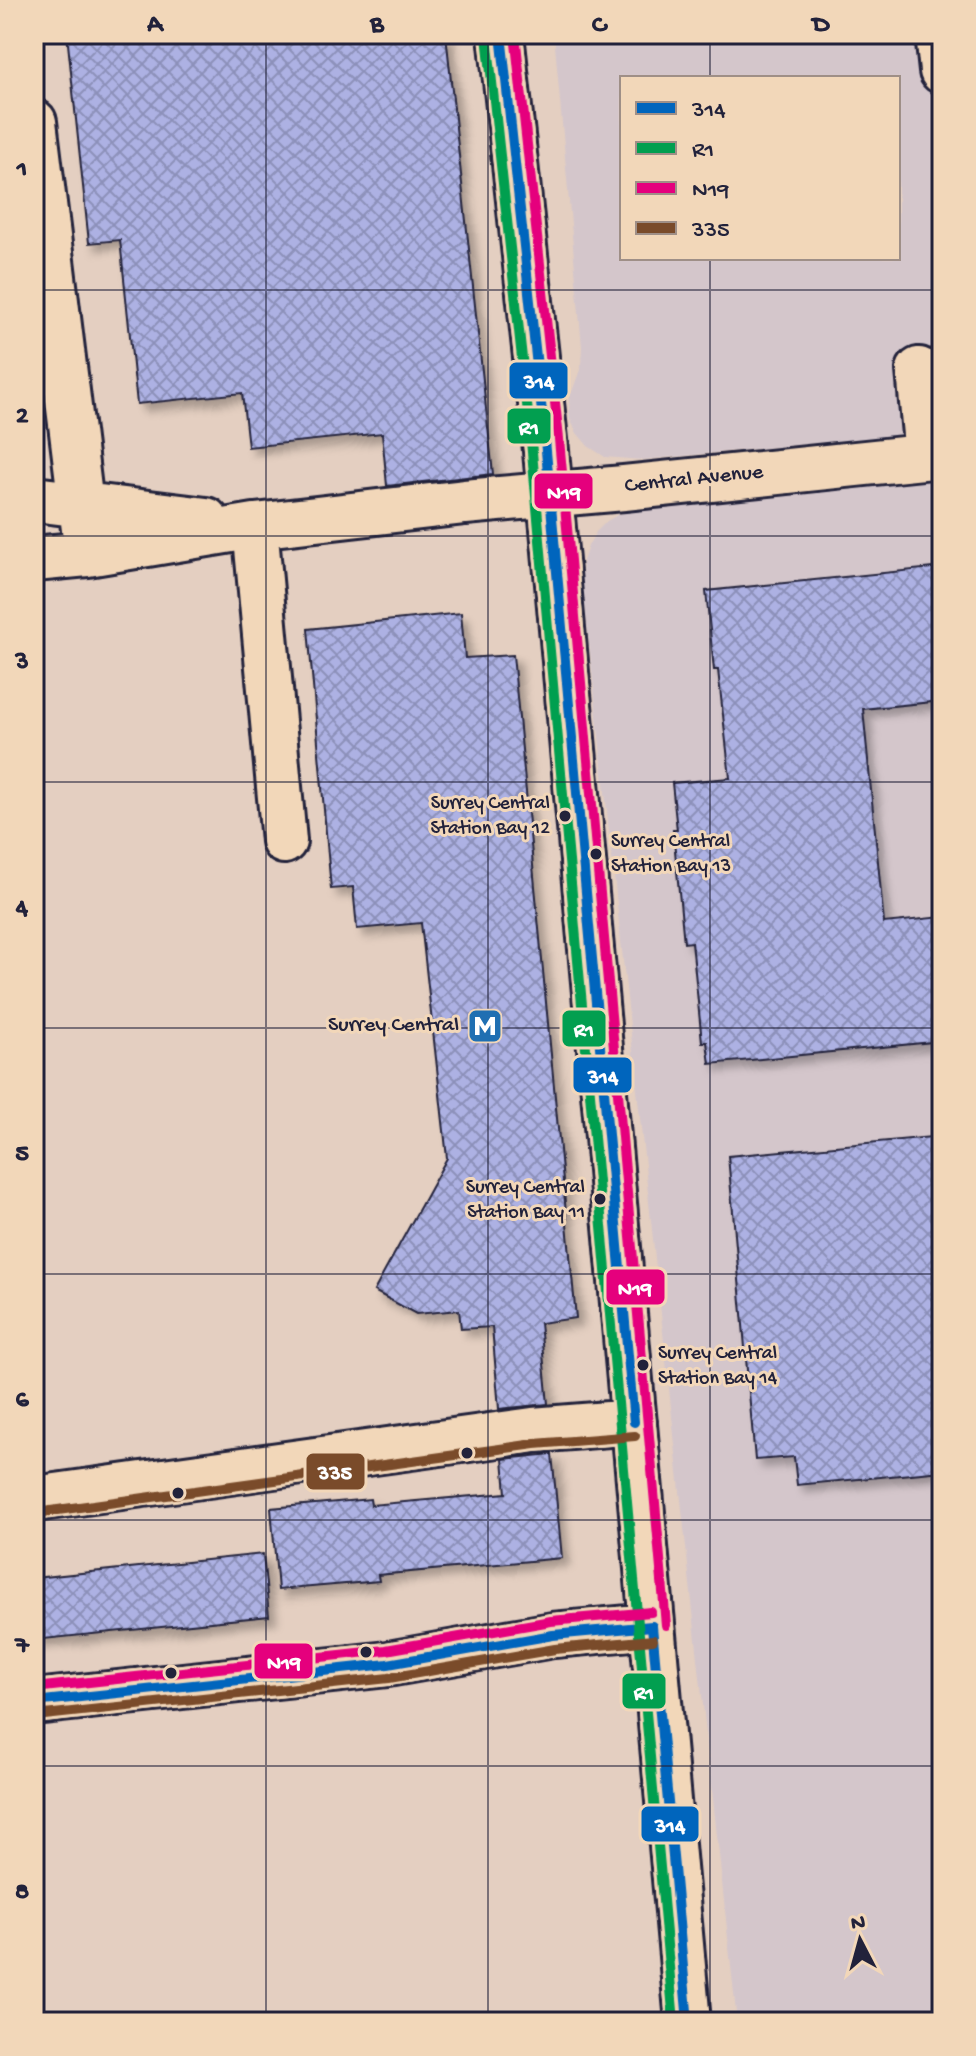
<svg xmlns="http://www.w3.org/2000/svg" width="976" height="2056" font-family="'Gochi Hand',sans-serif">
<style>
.built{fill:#d4c6cb;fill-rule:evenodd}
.building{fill:url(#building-cross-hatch);stroke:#22223b;stroke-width:2;filter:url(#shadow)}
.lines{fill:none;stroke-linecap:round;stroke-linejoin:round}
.minor-casing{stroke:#22223b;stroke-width:50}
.minor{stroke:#f2d7b9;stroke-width:44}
.bus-1-casing{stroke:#f2d7b9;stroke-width:16}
.bus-2-casing{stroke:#f2d7b9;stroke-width:16}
.bus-3-casing{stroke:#f2d7b9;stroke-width:16}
.bus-4-casing{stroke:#f2d7b9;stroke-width:16}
.bus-1{stroke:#0065bd;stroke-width:10}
.bus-2{stroke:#029f50;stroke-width:10}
.bus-3{stroke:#e5007d;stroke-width:10}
.bus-4{stroke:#7a4b2a;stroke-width:10}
.grid{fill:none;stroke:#22223b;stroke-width:2;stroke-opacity:0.55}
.bus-dot{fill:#22223b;stroke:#f2d7b9;stroke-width:3}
.labels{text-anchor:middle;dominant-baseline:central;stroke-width:6;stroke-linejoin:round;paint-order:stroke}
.bus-label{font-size:20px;fill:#22223b;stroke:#f2d7b9;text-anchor:end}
.street-label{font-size:22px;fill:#22223b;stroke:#f2d7b9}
.poi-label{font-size:22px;fill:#22223b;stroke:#f2d7b9;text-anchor:end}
.line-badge{stroke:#f2d7b9;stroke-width:3}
.badge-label{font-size:22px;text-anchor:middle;font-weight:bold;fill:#fff}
.neatline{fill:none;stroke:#22223b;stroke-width:3}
.grid-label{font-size:26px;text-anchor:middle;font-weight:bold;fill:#22223b}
</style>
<defs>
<pattern id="building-cross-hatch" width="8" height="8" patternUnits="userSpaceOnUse" patternTransform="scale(2)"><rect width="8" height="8" fill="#adb1e3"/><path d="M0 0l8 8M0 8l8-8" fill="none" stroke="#8c90b9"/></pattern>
<filter id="shadow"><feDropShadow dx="7" dy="7" stdDeviation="4" flood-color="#0004"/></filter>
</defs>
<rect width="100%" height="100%" fill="#e4cfc1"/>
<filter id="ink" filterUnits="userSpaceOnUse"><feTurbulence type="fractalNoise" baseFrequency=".0125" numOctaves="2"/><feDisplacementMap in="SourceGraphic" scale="16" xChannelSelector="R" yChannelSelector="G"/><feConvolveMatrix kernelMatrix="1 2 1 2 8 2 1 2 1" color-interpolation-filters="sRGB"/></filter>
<g filter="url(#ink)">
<!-- built -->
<path class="built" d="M554,34H942V431L642,460L605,457L588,446L577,433L570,419L569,400L581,367L582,347ZM622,78H898V258H622Z
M942,477V2022H737L582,578L583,561L588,546L596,532L607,521L619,514L636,510Z"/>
<!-- building -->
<path class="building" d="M67,34H446L493,474L387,486L382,433L248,447L242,393L137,404L120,240L89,243Z
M942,567V701L863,709L884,923L942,917V1041L710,1064L707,1042H702L692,942L684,943L673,830H677L672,783L730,778L718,670H714L706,591Z
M461,613L465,658L513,655L576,1318L540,1323L548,1404L499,1409L492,1327L461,1329L459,1310L416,1314L374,1291L447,1158L421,923L357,929L353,887L331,889L308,629Z
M931,1137L942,1255V1471L797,1485L794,1457L755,1460L728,1156Z
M552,1454L562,1558L378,1575L379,1581L278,1590L271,1508L370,1499L371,1505L506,1493L503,1459Z
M263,1554L269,1616L34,1640V1578Z"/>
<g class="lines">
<defs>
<path id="minor" d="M501,34L545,440L688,2022
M938,34L942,71
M34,122L87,554
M919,370L927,456
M34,499L206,520
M255,526L284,841
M34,559L87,554L255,526L465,502L624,488L942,455
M34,1499L533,1430L634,1422
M34,1702L388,1664L553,1635L652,1626"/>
</defs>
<!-- minor casing -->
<use href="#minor" class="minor-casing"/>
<!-- minor -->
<use href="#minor" class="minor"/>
<defs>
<path id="bus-1" d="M501,34L545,440L634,1422
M652,1626L688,2022
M34,1702L388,1664L553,1635L652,1626"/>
<path id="bus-2" d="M487,36L531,441L674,2022"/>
<path id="bus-3" d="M515,34L559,439L666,1625
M34,1688L386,1650L551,1621L651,1612"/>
<path id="bus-4" d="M36,1513L535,1444L635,1436
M35,1716L389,1678L555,1649L653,1640"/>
</defs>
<!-- bus-1 casing -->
<use href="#bus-1" class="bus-1-casing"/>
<!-- bus-2 casing -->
<use href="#bus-2" class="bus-2-casing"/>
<!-- bus-3 casing -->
<use href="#bus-3" class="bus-3-casing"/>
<!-- bus-4 casing -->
<use href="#bus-4" class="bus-4-casing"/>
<!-- bus-1 -->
<use href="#bus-1" class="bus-1"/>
<!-- bus-2 -->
<use href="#bus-2" class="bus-2"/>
<!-- bus-3 -->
<use href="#bus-3" class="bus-3"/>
<!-- bus-4 -->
<use href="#bus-4" class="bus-4"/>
</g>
</g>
<!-- grid -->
<path class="grid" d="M266,34V2022M488,34V2022M710,34V78M710,258V2022M34,290H942M34,536H942M34,782H942M34,1028H942M34,1274H942M34,1520H942M34,1766H942"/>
<!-- icons -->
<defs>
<symbol id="metro-square" viewBox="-11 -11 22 22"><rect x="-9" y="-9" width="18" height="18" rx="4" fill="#1f6fb2" stroke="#f2d7b9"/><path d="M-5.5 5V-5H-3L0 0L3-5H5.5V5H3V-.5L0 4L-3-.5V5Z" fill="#fff"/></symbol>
</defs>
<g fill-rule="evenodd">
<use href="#metro-square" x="465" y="1006" width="40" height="40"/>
</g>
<!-- markers -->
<g class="bus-dot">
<circle cx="565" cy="816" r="7"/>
<circle cx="596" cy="854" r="7"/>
<circle cx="600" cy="1199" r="7"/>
<circle cx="643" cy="1365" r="7"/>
<circle cx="467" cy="1453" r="7"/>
<circle cx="178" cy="1493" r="7"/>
<circle cx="366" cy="1652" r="7"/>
<circle cx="171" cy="1673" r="7"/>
</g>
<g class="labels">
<!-- bus labels -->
<g class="bus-label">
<text x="550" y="804">Surrey Central<tspan x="550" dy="25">Station Bay 12</tspan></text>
<text x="611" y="842" text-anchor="start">Surrey Central<tspan x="611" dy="25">Station Bay 13</tspan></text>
<text x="585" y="1188">Surrey Central<tspan x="585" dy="25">Station Bay 11</tspan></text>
<text x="658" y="1354" text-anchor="start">Surrey Central<tspan x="658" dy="25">Station Bay 14</tspan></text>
</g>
<!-- street labels -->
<g class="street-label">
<text transform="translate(694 480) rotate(-6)">Central Avenue</text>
</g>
<!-- poi labels -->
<g class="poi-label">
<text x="459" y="1026">Surrey Central</text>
</g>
</g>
<g class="line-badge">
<rect x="508" y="361" width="61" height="39" rx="8" fill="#0065bd"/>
<rect x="506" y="407" width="46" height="38" rx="8" fill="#029f50"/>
<rect x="533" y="472" width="61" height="38" rx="8" fill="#e5007d"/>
<rect x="561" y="1009" width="46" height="39" rx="8" fill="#029f50"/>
<rect x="572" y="1056" width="61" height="38" rx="8" fill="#0065bd"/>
<rect x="605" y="1268" width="61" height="38" rx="8" fill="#e5007d"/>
<rect x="305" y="1452" width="61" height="39" rx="8" fill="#7a4b2a"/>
<rect x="253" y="1642" width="61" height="38" rx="8" fill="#e5007d"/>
<rect x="621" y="1672" width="46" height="38" rx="8" fill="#029f50"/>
<rect x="640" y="1805" width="60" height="38" rx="8" fill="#0065bd"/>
</g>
<g class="badge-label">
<text x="539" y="388">314</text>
<text x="529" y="434">R1</text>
<text x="564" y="499">N19</text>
<text x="584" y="1036">R1</text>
<text x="603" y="1083">314</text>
<text x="635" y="1295">N19</text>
<text x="335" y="1479">335</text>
<text x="284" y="1669">N19</text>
<text x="644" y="1699">R1</text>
<text x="670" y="1832">314</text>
</g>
<!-- margin -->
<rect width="976" height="2056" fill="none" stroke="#f2d7b9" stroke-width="88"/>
<!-- legend -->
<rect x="620" y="76" width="280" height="184" fill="#f2d7b9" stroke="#9f8f87" stroke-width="2"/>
<rect x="636" y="102" width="40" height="12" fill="#0065bd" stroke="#9f8f87" stroke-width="2"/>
<text x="692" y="116" font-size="24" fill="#22223b">314</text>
<rect x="636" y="142" width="40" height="12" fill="#029f50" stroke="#9f8f87" stroke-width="2"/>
<text x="692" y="156" font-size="24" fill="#22223b">R1</text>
<rect x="636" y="182" width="40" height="12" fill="#e5007d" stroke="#9f8f87" stroke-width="2"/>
<text x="692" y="196" font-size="24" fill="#22223b">N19</text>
<rect x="636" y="222" width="40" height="12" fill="#7a4b2a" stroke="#9f8f87" stroke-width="2"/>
<text x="692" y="236" font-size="24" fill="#22223b">335</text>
<!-- north arrow -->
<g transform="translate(860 1940) rotate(354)" stroke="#f2d7b9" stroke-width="6" paint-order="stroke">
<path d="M0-6L14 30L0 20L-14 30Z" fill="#22223b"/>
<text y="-12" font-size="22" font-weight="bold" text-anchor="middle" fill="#22223b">N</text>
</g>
<rect x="44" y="44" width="888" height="1968" class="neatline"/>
<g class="grid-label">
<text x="155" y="31">A</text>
<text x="377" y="31">B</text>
<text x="599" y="31">C</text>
<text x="821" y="31">D</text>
<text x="22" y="176">1</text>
<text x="22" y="422">2</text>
<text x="22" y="668">3</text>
<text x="22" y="914">4</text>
<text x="22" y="1160">5</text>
<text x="22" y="1406">6</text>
<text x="22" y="1652">7</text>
<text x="22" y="1898">8</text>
</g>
</svg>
